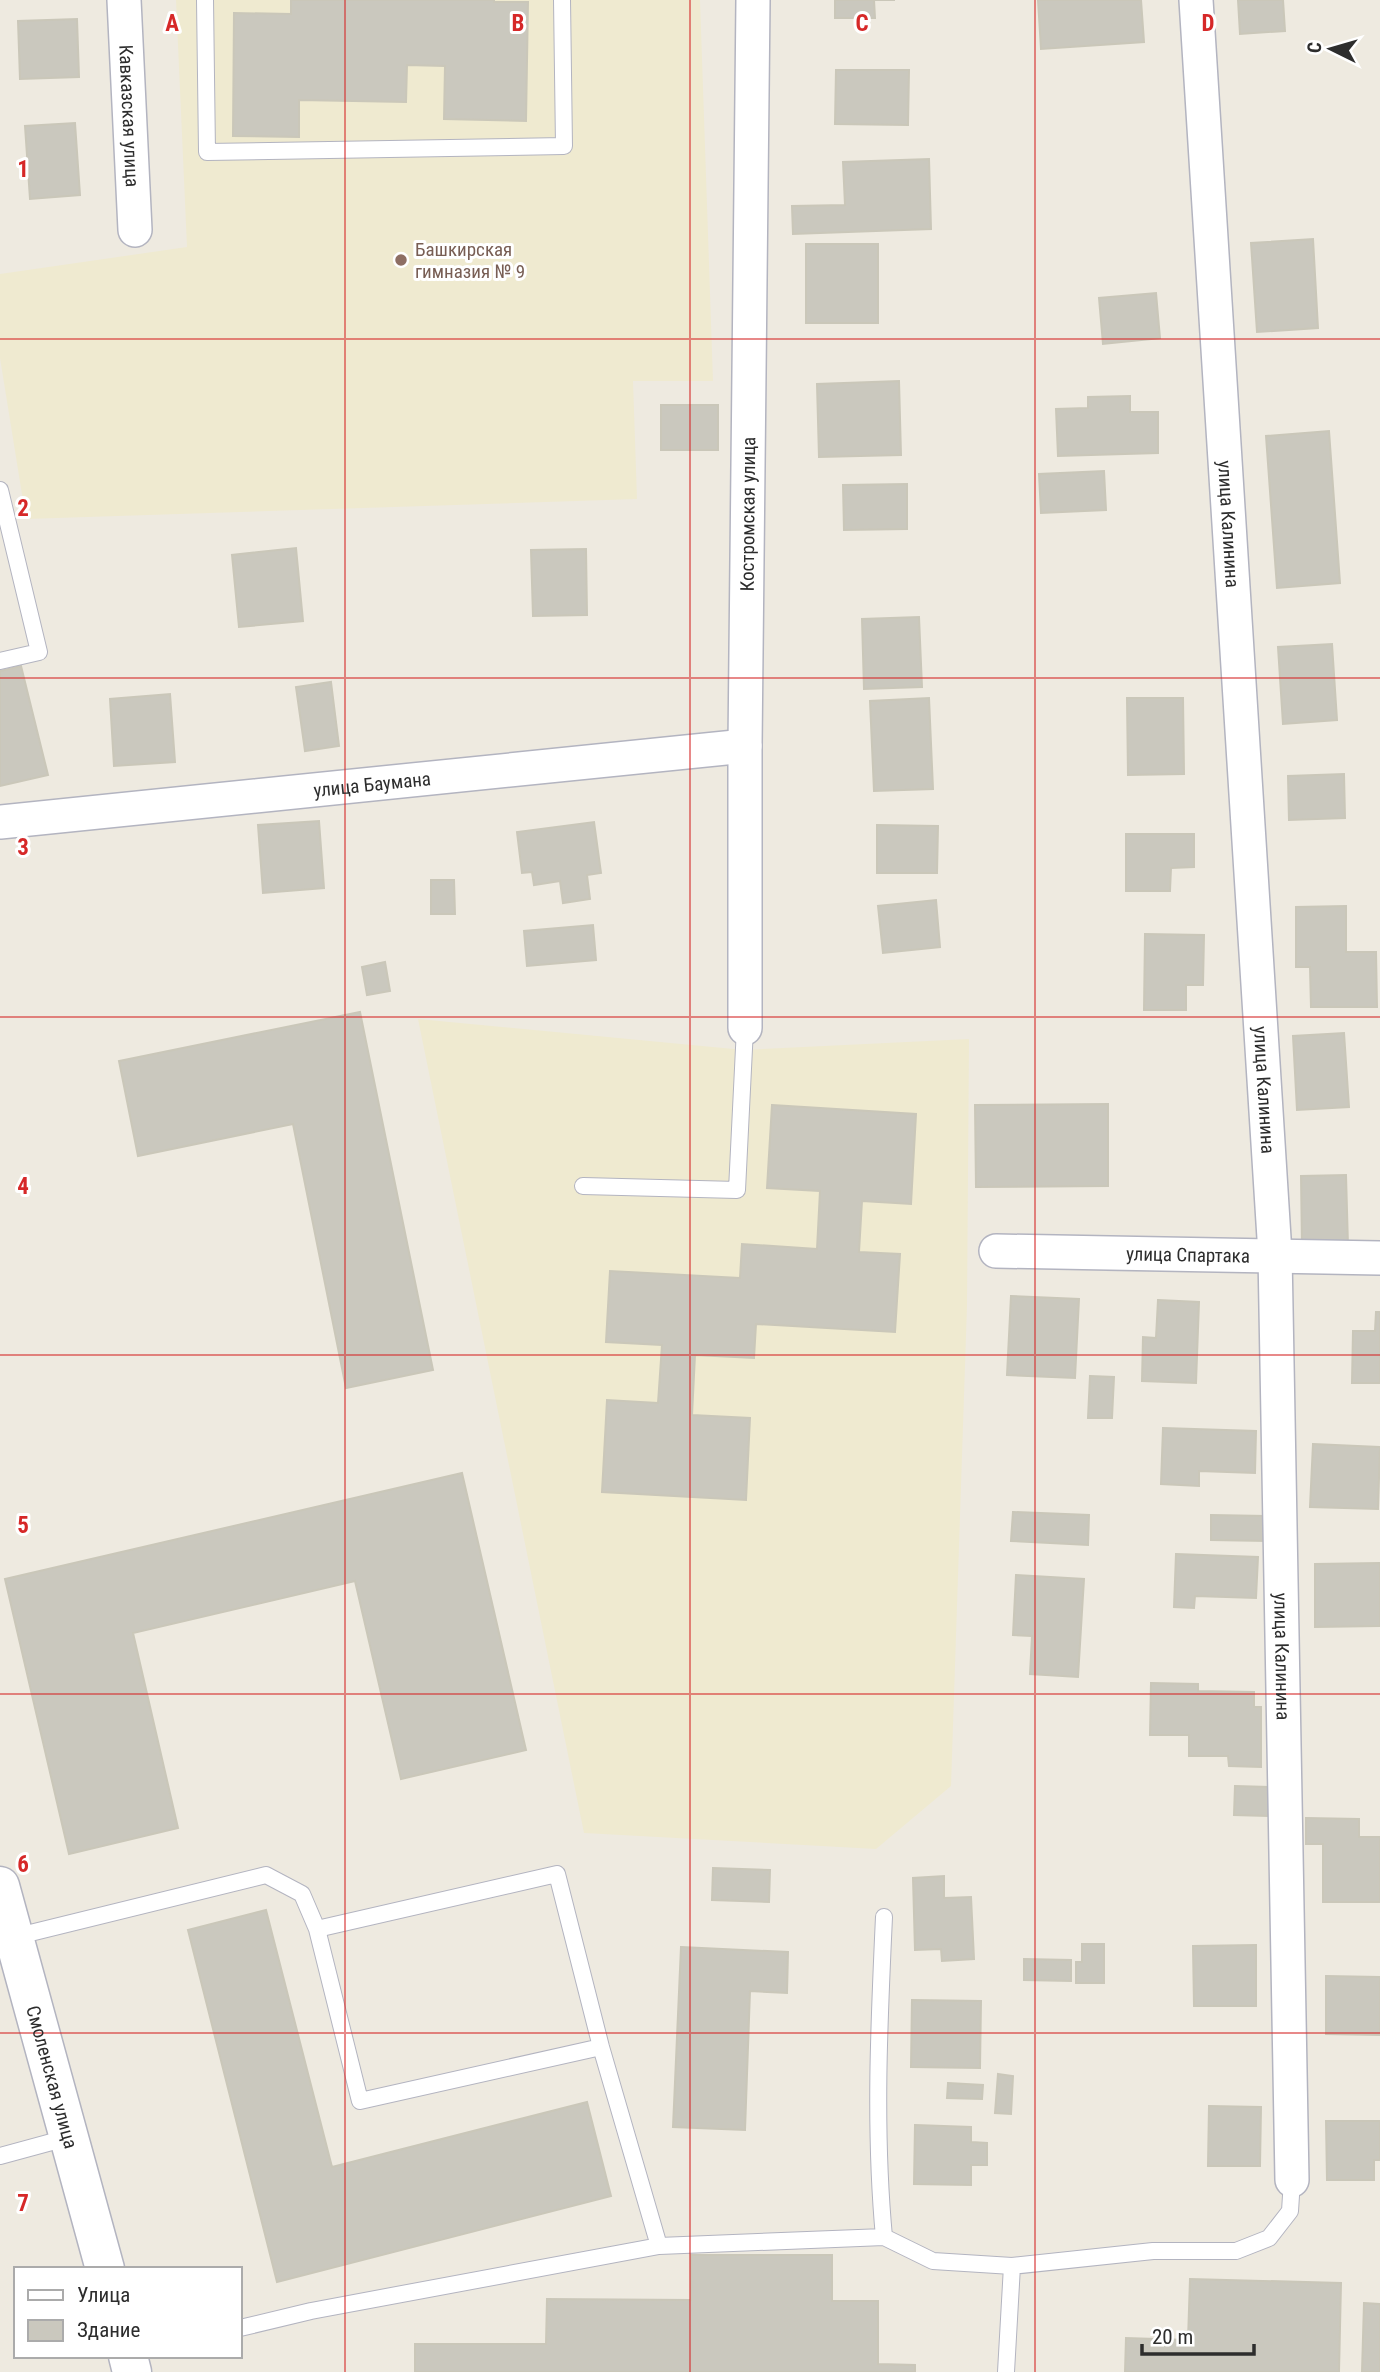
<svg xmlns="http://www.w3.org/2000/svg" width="1380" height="2372" font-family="'Roboto Condensed',sans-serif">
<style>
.education{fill:#efead0}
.building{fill:#cac8be;stroke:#cac7b9;stroke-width:2}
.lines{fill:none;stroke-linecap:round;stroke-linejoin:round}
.lane-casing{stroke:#b3b4c0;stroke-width:18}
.street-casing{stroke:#b3b4c0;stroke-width:36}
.secondary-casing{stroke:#b3b4c0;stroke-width:41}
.lane{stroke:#fff;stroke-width:16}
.street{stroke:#fff;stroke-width:33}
.secondary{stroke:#fff;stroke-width:38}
.grid{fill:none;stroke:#d62828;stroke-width:2;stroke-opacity:0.55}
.education-dot{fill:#8d6e63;stroke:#fff;stroke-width:2.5}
.labels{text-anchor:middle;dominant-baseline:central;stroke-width:6;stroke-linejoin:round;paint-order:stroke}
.street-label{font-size:19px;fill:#2d2d2d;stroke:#fff}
.education-label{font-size:19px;fill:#785e54;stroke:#fff;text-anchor:start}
.grid-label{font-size:23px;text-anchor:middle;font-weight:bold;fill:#d62828;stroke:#fff;stroke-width:6;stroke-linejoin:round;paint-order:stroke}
</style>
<rect width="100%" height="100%" fill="#eeeae0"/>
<!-- education -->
<path class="education" d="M176,0H700L713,381H633L637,499L26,519L0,358V274L187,247Z
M418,1019L744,1050L969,1039L967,1306L951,1786L876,1849L584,1833Z"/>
<!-- building -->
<path class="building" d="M291,0H494V2H528L526,121L444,119L445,66L407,65L406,102L299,100V137L233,136L234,13L291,14Z
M835,0H895H874L875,18H835Z
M1038,0H1141L1144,42L1041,49Z
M1238,0H1283L1285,31L1240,34Z
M77,19L79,77L20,79L18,21Z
M836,70H909L908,125L835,124Z
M75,123L80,195L30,199L25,126Z
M929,159L931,229L793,234L792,206L845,205L843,162Z
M1313,239L1318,328L1257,332L1251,243Z
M806,244H878V323H806Z
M1156,293L1160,338L1103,344L1099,298Z
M899,381L901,455L819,457L817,384Z
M1130,396V412H1158V453L1058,456L1056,409L1088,408V397Z
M661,405H718V450H661Z
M1329,431L1340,583L1277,588L1266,436Z
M1104,471L1106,510L1041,513L1039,474Z
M907,484V529L844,530L843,485Z
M296,548L303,621L239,627L232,555Z
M586,549L587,615L533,616L531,550Z
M919,617L922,687L864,689L862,619Z
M1332,644L1337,720L1283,724L1278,647Z
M21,666L48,775L0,786V671Z
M331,682L339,746L305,751L296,687Z
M170,694L175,762L114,766L110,699Z
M929,698L933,789L874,791L870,701Z
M1127,698H1183L1184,774L1128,775Z
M1344,774L1345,818L1289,820L1288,776Z
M319,821L324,888L263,893L258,825Z
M594,822L601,873L587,875L590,899L563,903L560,881L534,885L532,872L522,873L517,832Z
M877,825L938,826L937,873H877Z
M1126,834H1194V867L1171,868L1170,891H1126Z
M431,880H454L455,914H431Z
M936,900L940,947L883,953L878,906Z
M1346,906V952H1376L1377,1007H1311L1310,967H1296V907Z
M593,925L596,960L527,966L524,931Z
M1145,934L1204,935L1203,985H1186V1010H1144Z
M385,962L390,991L367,995L362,967Z
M360,1012L433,1370L346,1388L293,1124L138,1156L119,1061Z
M1344,1033L1349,1107L1297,1110L1293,1036Z
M1108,1104V1186L976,1187L975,1105Z
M772,1105L916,1114L911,1204L862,1201L859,1252L900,1254L895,1332L756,1324L754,1358L695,1355L692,1415L750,1418L746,1500L602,1492L607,1400L658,1403L662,1345L606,1342L610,1271L740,1278L742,1244L817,1249L820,1191L767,1188Z
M1346,1175L1348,1246H1302L1301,1176Z
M1011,1296L1079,1299L1075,1378L1007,1375Z
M1158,1300L1199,1302L1196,1383L1142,1381L1143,1337L1156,1338Z
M1376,1312H1380V1383H1352L1353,1331H1375Z
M1090,1376L1114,1377L1112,1418H1088Z
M1163,1428L1256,1431L1255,1473L1199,1471V1486L1161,1484Z
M1313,1444L1380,1447L1378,1509L1310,1507Z
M462,1473L526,1750L401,1779L355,1581L133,1633L178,1828L69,1854L5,1579Z
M1013,1512L1089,1515L1088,1545L1011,1541Z
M1211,1515L1266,1516L1267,1541L1211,1540Z
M1176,1554L1258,1557L1256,1598L1195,1596L1194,1608L1174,1607Z
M1380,1563V1626L1315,1627V1564Z
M1016,1575L1084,1579L1078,1677L1030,1674L1032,1636L1013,1635Z
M1151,1683L1198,1684V1691L1254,1692V1707H1261V1767L1229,1766L1228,1756H1189V1735H1150Z
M1235,1786L1269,1787L1268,1816L1234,1815Z
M1306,1818L1359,1819V1837H1380V1902H1323V1844H1306Z
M713,1868L770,1870L769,1902L712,1900Z
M944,1876V1898L971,1897L974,1959L942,1961L941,1949L915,1950L913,1878Z
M266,1910L332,2167L587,2102L611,2196L277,2282L188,1930Z
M1082,1944H1104V1983H1076V1962H1082Z
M1256,1945V2006H1194L1193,1946Z
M681,1947L788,1952L787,1993L750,1991L745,2130L673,2127Z
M1024,1959L1071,1960V1981L1024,1980Z
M1326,1976L1380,1977V2035L1326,2034Z
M912,2000L981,2001L980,2068L911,2067Z
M998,2074L1013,2076L1011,2114L995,2113Z
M948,2083L983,2085L982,2099L947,2098Z
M1209,2106L1261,2107L1260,2166H1208Z
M1326,2121H1380V2160H1374V2180H1327Z
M915,2125L971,2127V2142L987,2143V2165H971V2185L914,2184Z
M691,2255H832V2301H878V2364L915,2365V2372H415V2344H546L547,2299L691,2300Z
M1190,2279L1341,2283L1339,2372H1125L1126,2338L1188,2340Z
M1364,2303L1380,2304V2372H1362Z"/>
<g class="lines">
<defs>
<path id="lane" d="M205,0L207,152L564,146L562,0
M0,490L39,652L0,661
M583,1186L737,1190L745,1028
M884,1917C879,2024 874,2130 884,2237L933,2261L1012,2266L1006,2372
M14,1937L266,1875L302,1894L317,1929L360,2101L601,2047
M0,2156L70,2137
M659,2246L884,2237
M1012,2266L1153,2251H1236L1269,2238L1290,2211L1292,2180
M240,2328L311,2311L659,2246L601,2047L557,1874L317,1929"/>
<g id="street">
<path id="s1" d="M124,0L135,230"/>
<path id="s2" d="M1196,0L1275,1254L1292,2180"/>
<path id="s3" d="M0,822L745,746"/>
<path id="s4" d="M745,1028V746L753,0"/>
<path id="s5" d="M996,1251L1380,1258"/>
</g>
<g id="secondary">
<path id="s6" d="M0,1886L105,2269"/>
<path d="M128,2356L132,2372"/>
</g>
</defs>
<!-- lane casing -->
<use href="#lane" class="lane-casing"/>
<!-- street casing -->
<use href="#street" class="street-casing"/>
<!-- secondary casing -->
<use href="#secondary" class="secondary-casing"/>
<!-- lane -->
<use href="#lane" class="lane"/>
<!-- street -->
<use href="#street" class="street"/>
<!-- secondary -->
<use href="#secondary" class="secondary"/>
</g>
<!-- grid -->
<path class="grid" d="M345,0V2372M690,0V2372M1035,0V2372M0,339H1380M0,678H1380M0,1017H1380M0,1355H1380M0,1694H1380M0,2033H1380"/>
<!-- markers -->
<circle class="education-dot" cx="401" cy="260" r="7"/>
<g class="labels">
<!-- street labels -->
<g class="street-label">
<text stroke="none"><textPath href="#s1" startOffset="116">Кавказская улица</textPath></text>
<text stroke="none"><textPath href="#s4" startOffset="514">Костромская улица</textPath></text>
<text stroke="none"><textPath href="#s2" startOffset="525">улица Калинина</textPath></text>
<text stroke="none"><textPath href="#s3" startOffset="374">улица Баумана</textPath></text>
<text stroke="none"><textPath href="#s2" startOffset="1092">улица Калинина</textPath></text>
<text stroke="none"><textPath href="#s5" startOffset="192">улица Спартака</textPath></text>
<text stroke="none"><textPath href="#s2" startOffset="1659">улица Калинина</textPath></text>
<text stroke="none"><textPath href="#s6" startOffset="198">Смоленская улица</textPath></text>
</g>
<!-- education labels -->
<g class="education-label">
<text x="415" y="249">Башкирская<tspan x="415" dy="22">гимназия № 9</tspan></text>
</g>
</g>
<g class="grid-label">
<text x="172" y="31">A</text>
<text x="518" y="31">B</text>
<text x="862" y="31">C</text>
<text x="1208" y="31">D</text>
<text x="23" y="177">1</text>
<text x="23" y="516">2</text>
<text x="23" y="855">3</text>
<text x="23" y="1194">4</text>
<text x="23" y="1533">5</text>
<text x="23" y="1872">6</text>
<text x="23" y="2211">7</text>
</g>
<!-- legend -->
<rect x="14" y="2267" width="228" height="91" fill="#ffffff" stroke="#ababab" stroke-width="2"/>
<rect x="28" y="2290" width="35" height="10" fill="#ffffff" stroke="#ababab" stroke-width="2"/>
<text x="77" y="2302" font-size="21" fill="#2d2d2d">Улица</text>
<rect x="28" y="2320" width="35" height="21" fill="#cac8be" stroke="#ababab" stroke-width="2"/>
<text x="77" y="2337" font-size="21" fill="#2d2d2d">Здание</text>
<!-- north arrow -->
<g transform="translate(1331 49) rotate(275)" stroke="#ffffff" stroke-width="5" paint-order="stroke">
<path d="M0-5L12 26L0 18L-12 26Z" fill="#2d2d2d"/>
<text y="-10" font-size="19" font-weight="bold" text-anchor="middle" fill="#2d2d2d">С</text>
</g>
<!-- scale -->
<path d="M1142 2344v10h112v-10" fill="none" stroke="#2d2d2d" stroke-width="3.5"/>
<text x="1152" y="2344" font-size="21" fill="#2d2d2d" stroke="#ffffff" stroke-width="5" paint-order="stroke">20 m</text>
</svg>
